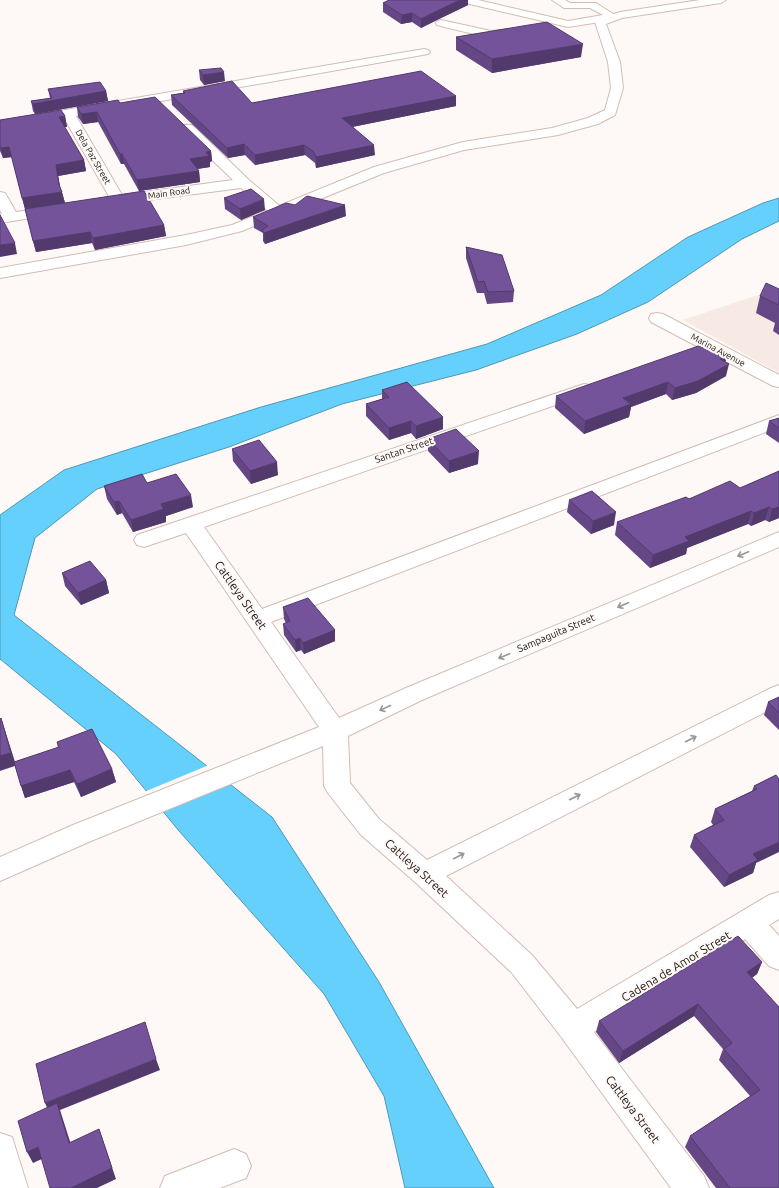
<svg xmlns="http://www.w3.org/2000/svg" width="779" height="1188" font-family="Ubuntu,sans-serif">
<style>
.built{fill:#f7eae5}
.water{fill:#64d0fb;stroke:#4e98b5}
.pier{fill:#fef9f7}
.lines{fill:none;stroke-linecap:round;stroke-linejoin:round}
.minor-casing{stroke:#d2bcb2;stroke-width:2}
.tertiary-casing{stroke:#d2bcb2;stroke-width:2}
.minor{fill:#fff;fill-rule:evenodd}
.tertiary{fill:#fff;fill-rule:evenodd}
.wall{fill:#654785}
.shaded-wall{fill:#523a6c}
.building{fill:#75539b;stroke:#523a6c}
.oneway{stroke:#999694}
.labels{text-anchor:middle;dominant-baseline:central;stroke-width:4;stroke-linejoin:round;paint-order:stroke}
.far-street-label{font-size:9px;fill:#1c1511;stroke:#fef9f7}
.street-label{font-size:10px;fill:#1c1511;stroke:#fef9f7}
.near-street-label{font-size:12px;fill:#1c1511;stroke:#fef9f7}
</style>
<rect width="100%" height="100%" fill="#fef9f7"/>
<!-- built -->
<path class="built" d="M779,288V373L683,320Z"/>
<!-- water -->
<path class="water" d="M779,198V221L742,239L648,302L577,334L476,370L342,404L229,447L97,489L35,538L14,615L272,817L379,982L494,1188H405L384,1096L324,994L179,831L116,754L0,659V515L64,470L261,407L487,344L601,295L688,237L763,203Z"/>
<!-- pier -->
<path class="pier" d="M209,765L231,783L160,811L144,792Z"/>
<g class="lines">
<defs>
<path id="minor" d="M460,0H478L568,21L603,15L590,8H564L552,0H565L570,3H596L618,17L613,20L568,27L461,2Z
M441,20L491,31L514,29L519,32C509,45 452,29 437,25L436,23L437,21Z
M424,49L428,50L430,52L428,54L76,116L122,195L233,180L182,131L181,128L182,125H192L249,180L282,208L284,211L282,214L277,215L272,214L241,188L118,204L111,203L109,200L110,198L64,118L0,129V121Z
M0,192L5,193L16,212L57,206L62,207L64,210L62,213L57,214L0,223V215L2,214L0,210Z
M657,313L663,314L779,375V387L773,386L651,322L649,318L651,314Z
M584,384L590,385L593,389L590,393L204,527L262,609L779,415V427L271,622L339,718L406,688L779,532V547L422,700L348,736L350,783L379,819L427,860L771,688L779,685V705L446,876L532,955L577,1009L769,895L779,892V919L769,925L779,936V970L769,966L745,939L594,1032L704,1176L709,1188H671L562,1038L512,973L415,882L361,835L328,793L324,786L323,746L91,841L0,881V857L73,825L319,727L186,533L144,547L137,545L134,540L137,535Z
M0,1133L12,1137L28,1188H0Z
M234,1149L246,1154L251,1166L246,1178L220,1188H160L165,1176Z"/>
<path id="tertiary" d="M700,0H726L721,3L622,18L606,24L620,62L623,88L615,115L598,124L558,135L464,150L384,173L242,231L186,245L0,278V268L186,235L232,225L374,167L463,142L552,128L588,118L605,110L611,88L608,62L595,22L596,20L620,12Z"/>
</defs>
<!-- minor casing -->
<use href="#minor" class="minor-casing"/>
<!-- tertiary casing -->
<use href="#tertiary" class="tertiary-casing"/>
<!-- minor -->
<use href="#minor" class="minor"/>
<!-- tertiary -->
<use href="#tertiary" class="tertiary"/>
</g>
<!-- wall -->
<path class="wall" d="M389,0H468V5L437,20L421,28L412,22L401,24L383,12V3Z
M456,37L581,57L492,73L456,50Z
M199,70L225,81L204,85L200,80Z
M48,89L106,91L108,101L35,114L33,111L31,101L50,98Z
M183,91L252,103L456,96V106L352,127L375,155L316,168L315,163L305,155L255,165L245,155L228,158L172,105L171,95L183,93Z
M120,103L211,151L212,161L210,162V167L197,169L199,171L200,182L139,191L124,164H121L98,122L83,124L78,117L77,107Z
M65,116L67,127H64L84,160L86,171L58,176L60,186L65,203L25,209L12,157L3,158L0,151V120Z
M224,198L265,210L241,220L225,209Z
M25,209L164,225L166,236L95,250L92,243L36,252Z
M346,216L265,244L263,241V233L254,228L253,217Z
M466,247L514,291L513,302L487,304L484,293H477L466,258Z
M779,289V335L773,331L775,323L756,313L760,296Z
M727,356L725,362L726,376L696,393L672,400L666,394L631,407L629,417L584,434L555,408L556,396Z
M382,390L443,429L416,439L411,433L389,440L366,416V404L382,399Z
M779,418V443L766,434L769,421Z
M428,439L478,464L449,473L428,451Z
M232,449L278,475L251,484L233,461Z
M779,471V518L769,522L765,520L751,526L748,524L687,548L686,554L650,568L615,535L617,522L689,499L740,488Z
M104,486L193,507L166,516V522L133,532L122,513L117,515L107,499Z
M569,500L614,525L591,534L567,512Z
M62,573L106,580L109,593L81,605L65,586Z
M283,607L335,630V641L304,654L301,650L296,652L284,635L283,624L286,623L284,619Z
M779,697V730L764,715L768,702Z
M0,719L5,731L14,762L58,748L57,742L112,769L116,782L81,797L74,782L25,798L15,766L0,771Z
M776,775L756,863L753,873L724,887L690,847L694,835L713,825L711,822L715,809L752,791L754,786Z
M762,962L757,974L752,978L779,1188H716L685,1147L690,1136L750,1096L719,1060L723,1049L694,1016L619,1063L596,1032L599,1021Z"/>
<!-- shaded-wall -->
<path class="shaded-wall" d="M460,0H468V5L437,20L421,28V19L437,11Z
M412,13V22L401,24L402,15Z
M583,44L581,57L492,73V59Z
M224,72L225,81L204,85L203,75Z
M106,91L108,101L35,114L33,104Z
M456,96V106L342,129V118Z
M97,112L98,122L83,124L81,114Z
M65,116L67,127H61L59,117Z
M244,144L245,155L228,158L227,148Z
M304,145L305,155L255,165V155Z
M374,145L375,155L316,168V157Z
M9,147L12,157L3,158L1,148Z
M211,151L212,161L210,162V167L191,170L190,159L206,152Z
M120,154H122L124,164H121Z
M84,160L86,171L58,176L61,192H62L65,203L25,209L22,198L56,165Z
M199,171L200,182L139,191L137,180Z
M264,199L265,210L241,220L240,209Z
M345,205L346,216L265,244L264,233Z
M164,225L166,236L95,250L93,238Z
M90,232L92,243L36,252L33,241Z
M15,243L17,254L0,257V245Z
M727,356L724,367L729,364L726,376L696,393L672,400L675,388Z
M668,382L666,394L631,407L629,417L584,434L585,421L623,398Z
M443,417V429L416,439V426Z
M411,421V433L389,440V428Z
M479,451L478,464L449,473V461Z
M277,462L278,475L251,484L250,471Z
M191,495L193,507L166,516V522L133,532L131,520L161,504Z
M119,501L122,513L117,515L114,502Z
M769,507L765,520L751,526L754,513Z
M779,507V518L769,522L772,509Z
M751,511L748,524L687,548L686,554L650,568L653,555L685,537Z
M616,512L614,525L591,534L593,521Z
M106,580L109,593L81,605L78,593Z
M335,630V641L304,654L303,643Z
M300,638L301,650L296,652L295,640Z
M1,718L16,765L0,770V756Z
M112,769L116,782L81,797L77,784Z
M70,770L74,782L25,798L21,786Z
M779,842V852L756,863L753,873L724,887L729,875L753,854Z
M762,962L757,974L742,984L747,972Z
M698,1004L694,1016L619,1063L623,1051Z
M156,1059L160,1070L60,1110L74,1154L50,1114L45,1103Z
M99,1129L116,1179L97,1188H71Z
M38,1147L44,1158L33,1163L27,1152Z"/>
<!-- building -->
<path class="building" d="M389,0H460L437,11L421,19L412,13L402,15L383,3Z
M547,22L583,44L492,59L456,37Z
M221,68L224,72L203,75L199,70Z
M421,71L456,96L342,118L374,145L316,157L314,152L304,145L255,155L244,144L227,148L171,95L185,93L183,91L232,81L252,103Z
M100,82L106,91L33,104L31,101L52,98L48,89Z
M155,97L211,151L206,152L209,156L190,159L199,171L137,180L122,154H120L97,112L81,114L77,107L118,100L120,103Z
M61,110L65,116L59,117L84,160L56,165L59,185L62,192L22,198L9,147L1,148L0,146V120Z
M251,189L264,199L240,209L224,198Z
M144,191L164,225L93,238L90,232L33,241L25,209Z
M307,196L345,205L264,233L262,230L268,226L253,217L286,203L295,205Z
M0,215L15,243L0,245Z
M466,247L502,255L514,291L488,292L484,281L478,282Z
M766,283L779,289V305L760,296Z
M704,344L727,356L720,359L729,364L698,381L675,388L668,382L623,398L631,404L585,421L556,396Z
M407,382L443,417L416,426L411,421L389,428L366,404L389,397L382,390Z
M779,418V428L769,421Z
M456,429L479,451L449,461L428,439Z
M259,440L277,462L250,471L232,449Z
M779,471V507L772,509L769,507L754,513L751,511L685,537L689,541L653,555L617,522L686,497L689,499L730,481L740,488Z
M142,474L147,483L176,474L191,495L161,504L164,509L131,520L119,501L114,502L104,486Z
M592,491L616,512L593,521L569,500Z
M90,561L106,580L78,593L62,573Z
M308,598L335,630L303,643L300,638L295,640L283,624L290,621L283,607Z
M779,697V713L768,702Z
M1,718L11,753L0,756V719Z
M92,729L112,769L77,784L70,770L21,786L14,762L59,747L57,742Z
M776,775L779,779V842L753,854L758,860L729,875L694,835L724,820L715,809L757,789L754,786Z
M738,936L762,962L747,972L779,1007V1188H730L690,1136L760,1090L724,1049L732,1043L698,1004L623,1051L599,1021Z
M145,1022L156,1059L45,1103L36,1064Z
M57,1103L69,1143L99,1129L112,1168L71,1188H50L38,1147L27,1152L18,1121Z"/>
<!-- one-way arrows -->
<defs><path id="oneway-shaft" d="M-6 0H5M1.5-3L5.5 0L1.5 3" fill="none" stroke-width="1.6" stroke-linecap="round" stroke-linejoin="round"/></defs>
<g class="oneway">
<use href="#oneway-shaft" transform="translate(743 554) rotate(157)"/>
<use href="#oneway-shaft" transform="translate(623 605) rotate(157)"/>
<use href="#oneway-shaft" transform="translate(504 656) rotate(157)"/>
<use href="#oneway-shaft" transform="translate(385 708) rotate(155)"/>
<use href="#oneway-shaft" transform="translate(691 739) rotate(-27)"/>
<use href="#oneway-shaft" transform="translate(575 797) rotate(-27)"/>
<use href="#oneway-shaft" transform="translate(459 856) rotate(-27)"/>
</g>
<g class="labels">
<!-- far-street labels -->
<g class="far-street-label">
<text transform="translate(93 157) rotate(60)">Dela Paz Street</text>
<text transform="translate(169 193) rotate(-8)">Main Road</text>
<text transform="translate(718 350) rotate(28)">Marina Avenue</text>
</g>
<!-- street labels -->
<g class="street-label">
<text transform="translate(404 450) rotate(-19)">Santan Street</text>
<text transform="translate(556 633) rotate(-23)">Sampaguita Street</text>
</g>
<!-- near-street labels -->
<g class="near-street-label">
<text transform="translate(241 595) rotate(55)">Cattleya Street</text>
<text transform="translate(417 868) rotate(42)">Cattleya Street</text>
<text transform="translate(676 966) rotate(-31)">Cadena de Amor Street</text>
<text transform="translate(633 1109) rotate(53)">Cattleya Street</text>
</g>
</g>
</svg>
